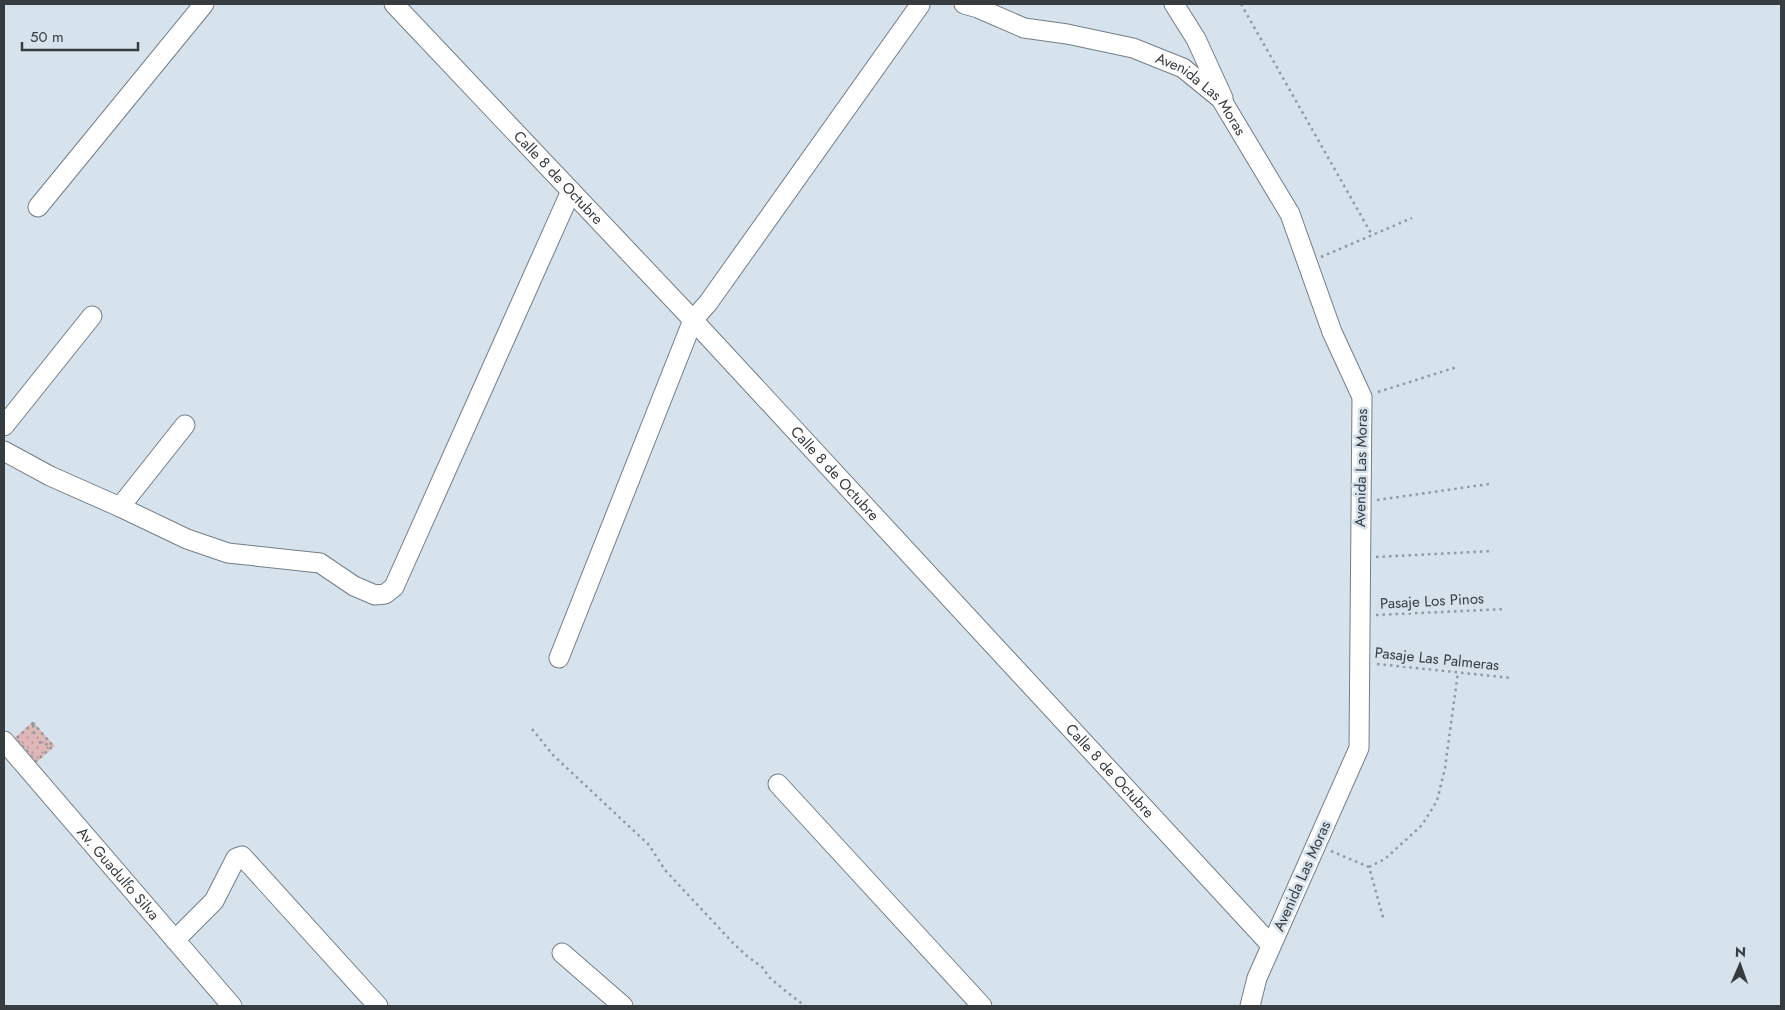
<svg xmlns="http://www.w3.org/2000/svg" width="1785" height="1010" font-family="Jost,sans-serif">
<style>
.park{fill:url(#park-dots)}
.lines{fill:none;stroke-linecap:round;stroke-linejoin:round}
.minor-casing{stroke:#737e87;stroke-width:21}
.path{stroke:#8f99a0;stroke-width:2.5;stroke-dasharray:2.5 4;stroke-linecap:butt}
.minor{stroke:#fff;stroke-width:19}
.labels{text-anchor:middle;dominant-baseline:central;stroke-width:5;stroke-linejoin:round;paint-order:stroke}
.street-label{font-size:15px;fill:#373c40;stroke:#d6e3ed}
</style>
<defs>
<pattern id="park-dots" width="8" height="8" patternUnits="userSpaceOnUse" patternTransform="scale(1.25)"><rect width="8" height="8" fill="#dfb7b9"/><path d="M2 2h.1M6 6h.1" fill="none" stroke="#b69698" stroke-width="1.8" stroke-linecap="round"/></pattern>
</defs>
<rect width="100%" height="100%" fill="#d6e3ed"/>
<!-- park -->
<path class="park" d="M33,722L55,746L36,763L14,738Z"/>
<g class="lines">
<defs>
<g id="minor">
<path id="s1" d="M394,4L693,320L1271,945"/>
<path id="s2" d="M964,4L978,8L1024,28L1067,34L1133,48L1183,68L1221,99L1290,214L1332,332L1362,397L1359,748L1257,978L1250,1006"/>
<path d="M1174,4L1196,39L1223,98"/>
<path d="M38,207L204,4"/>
<path d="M4,426L92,316"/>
<path d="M4,451L50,476L120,507L187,539L228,553L320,563L354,586L375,595L385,594L394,587L571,191"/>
<path d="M120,507L185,425"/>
<path d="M559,658L693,320L708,303L920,5"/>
<path id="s3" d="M4,741L232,1006"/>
<path d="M778,784L982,1006"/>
<path d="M175,940L214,901L236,858L242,856L378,1006"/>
<path d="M562,953L623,1006"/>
</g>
</defs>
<!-- minor casing -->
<use href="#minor" class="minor-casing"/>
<!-- path -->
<path class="path" d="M1241,4L1372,235
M1321,257L1412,218
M1378,392L1457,367
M1377,500L1489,484
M1376,557L1493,551
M1376,615L1506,609
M1377,664L1512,678
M33,723L53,746L36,761L16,739Z
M33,725L35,738
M532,729L553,755L649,845L665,870L734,944L747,956L762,967L769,977L783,989L805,1006
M39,742L52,746
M1331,851L1369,867L1384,921
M1369,867L1385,859L1422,825L1437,801L1445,768L1458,672"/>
<!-- minor -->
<use href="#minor" class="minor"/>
</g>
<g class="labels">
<!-- street labels -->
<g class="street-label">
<text stroke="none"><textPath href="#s2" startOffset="260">Avenida Las Moras</textPath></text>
<text stroke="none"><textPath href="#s1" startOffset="239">Calle 8 de Octubre</textPath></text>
<text transform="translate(1361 468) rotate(-89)">Avenida Las Moras</text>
<text stroke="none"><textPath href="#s1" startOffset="644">Calle 8 de Octubre</textPath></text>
<text transform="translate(1432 601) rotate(-3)">Pasaje Los Pinos</text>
<text transform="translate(1437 659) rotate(6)">Pasaje Las Palmeras</text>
<text stroke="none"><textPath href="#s1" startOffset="1049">Calle 8 de Octubre</textPath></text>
<text stroke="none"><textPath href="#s3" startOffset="175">Av. Guadulfo Silva</textPath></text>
<text transform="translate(1302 876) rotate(-66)">Avenida Las Moras</text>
</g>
</g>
<!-- border -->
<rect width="1785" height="1010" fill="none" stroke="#373c40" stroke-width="10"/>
<!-- north arrow -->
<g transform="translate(1740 965) rotate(2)" stroke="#d6e3ed" stroke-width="4" paint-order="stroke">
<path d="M0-4L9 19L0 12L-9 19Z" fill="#373c40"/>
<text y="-8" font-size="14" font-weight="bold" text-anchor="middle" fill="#373c40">N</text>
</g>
<!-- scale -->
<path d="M22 42v8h116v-8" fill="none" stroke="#373c40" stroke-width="2.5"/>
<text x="30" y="42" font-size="15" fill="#373c40" stroke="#d6e3ed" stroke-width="4" paint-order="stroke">50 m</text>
</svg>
